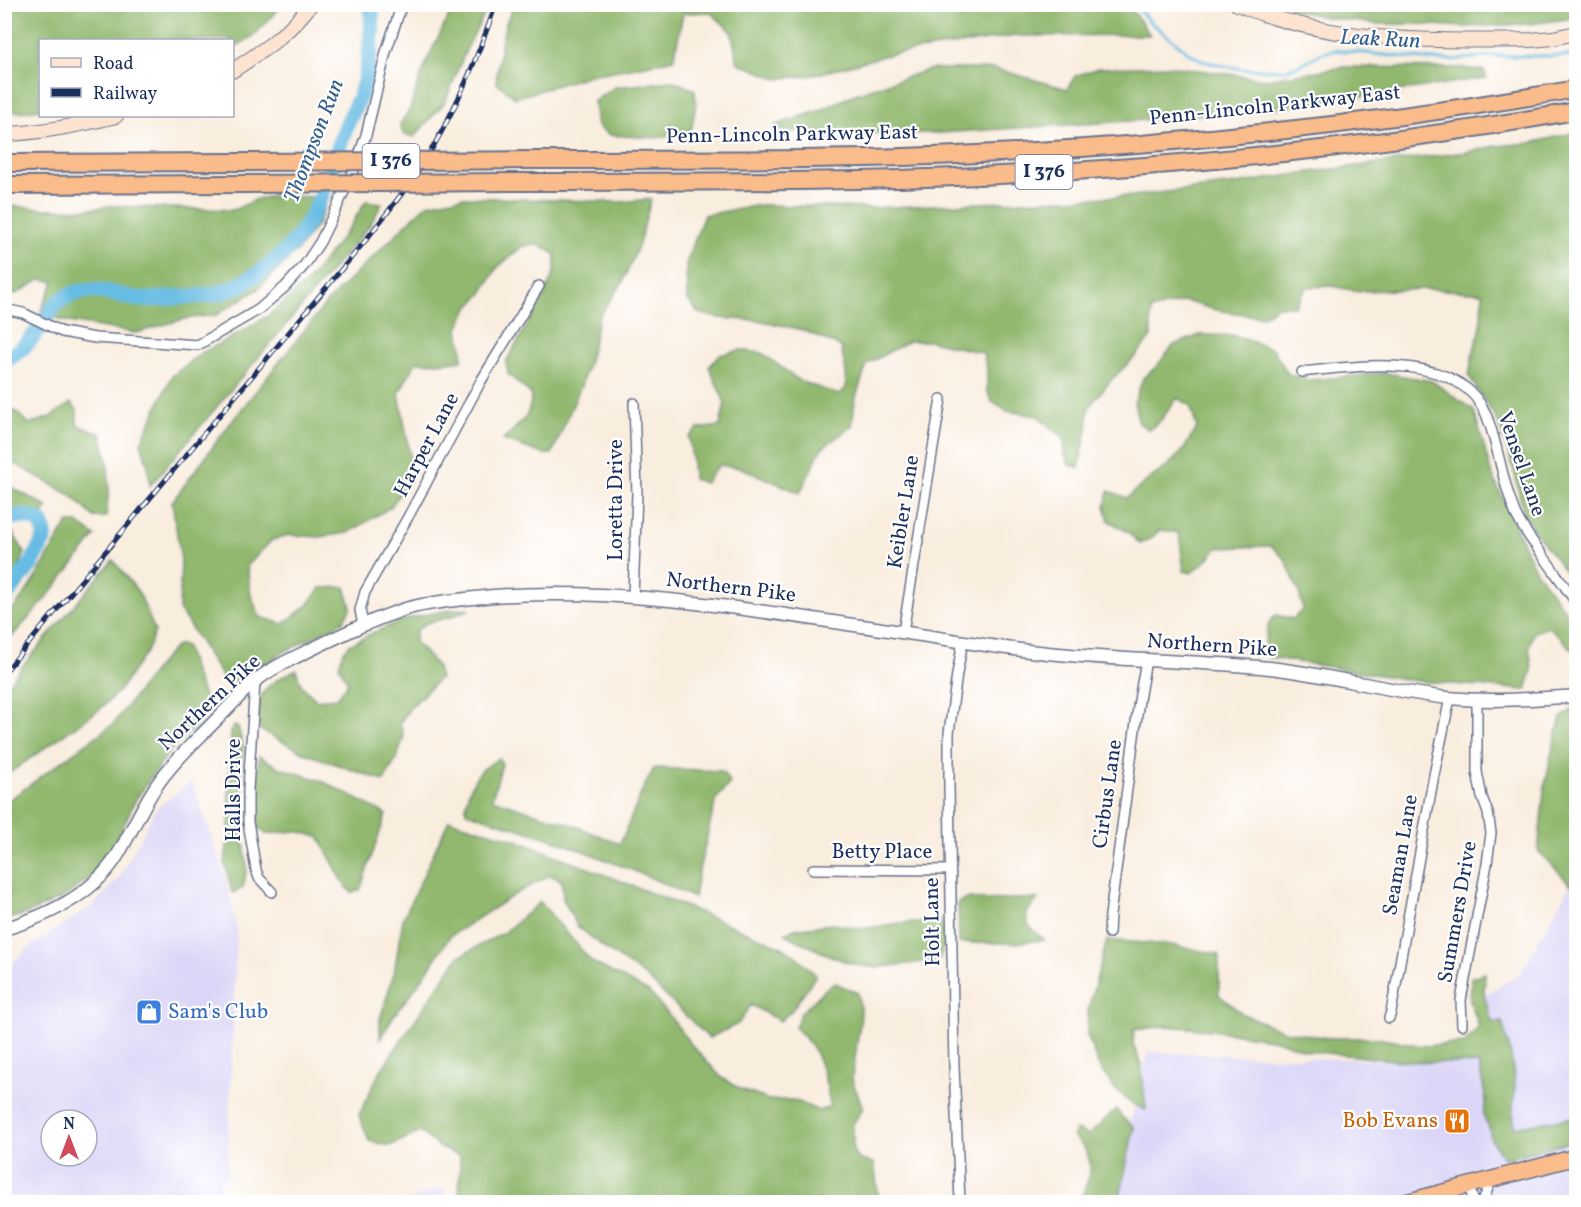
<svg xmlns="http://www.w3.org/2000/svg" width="1581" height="1207" font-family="Vollkorn,serif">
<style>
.built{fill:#dbd6f7;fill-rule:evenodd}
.forest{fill:#91b86e;stroke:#567466;stroke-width:1.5}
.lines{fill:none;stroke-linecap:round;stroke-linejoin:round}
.stream{stroke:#66bce3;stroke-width:3}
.river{stroke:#66bce3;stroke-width:16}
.minor-casing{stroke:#69728b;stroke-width:12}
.tertiary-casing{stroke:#69728b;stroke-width:15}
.secondary-casing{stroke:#69728b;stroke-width:16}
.trunk-casing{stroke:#69728b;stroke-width:18}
.motorway-casing{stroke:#69728b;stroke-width:20}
.minor{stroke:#fff;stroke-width:9}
.tertiary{stroke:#fff;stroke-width:12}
.secondary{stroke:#fde4d1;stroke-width:14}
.trunk{stroke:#fabc8b;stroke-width:15}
.motorway{stroke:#fabc8b;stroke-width:16}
.rail-casing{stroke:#1b2f5e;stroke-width:5}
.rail{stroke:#fff;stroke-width:3;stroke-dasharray:9;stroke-linecap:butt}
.motorway-bridge-casing{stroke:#69728b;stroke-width:20;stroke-linecap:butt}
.motorway-bridge{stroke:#fabc8b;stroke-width:16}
.labels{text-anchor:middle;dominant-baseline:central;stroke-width:4.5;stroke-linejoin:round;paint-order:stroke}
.shield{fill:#fff;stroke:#5f6d8e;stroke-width:1.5}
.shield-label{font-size:20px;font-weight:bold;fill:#1b2f5e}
.street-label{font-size:21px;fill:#1b2f5e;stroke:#fff}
.shop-label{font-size:21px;fill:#366cbe;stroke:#fff;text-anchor:start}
.food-label{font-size:21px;fill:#c56008;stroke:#fff;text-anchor:end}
.water-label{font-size:22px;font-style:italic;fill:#35608d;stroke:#fff}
</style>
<rect width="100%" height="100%" fill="#fff"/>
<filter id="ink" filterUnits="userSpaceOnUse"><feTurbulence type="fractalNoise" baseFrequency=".0167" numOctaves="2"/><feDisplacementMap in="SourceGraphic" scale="12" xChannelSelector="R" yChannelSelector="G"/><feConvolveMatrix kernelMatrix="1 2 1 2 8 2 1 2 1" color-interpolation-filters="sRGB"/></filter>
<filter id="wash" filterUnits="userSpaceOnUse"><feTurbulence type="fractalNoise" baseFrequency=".008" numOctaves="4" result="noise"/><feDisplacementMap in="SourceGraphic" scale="24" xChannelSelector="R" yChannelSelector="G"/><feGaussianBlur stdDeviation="1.35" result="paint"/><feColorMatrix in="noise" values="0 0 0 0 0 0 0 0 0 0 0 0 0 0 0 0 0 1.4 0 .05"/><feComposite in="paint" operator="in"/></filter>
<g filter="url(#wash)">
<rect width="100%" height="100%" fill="#f9edde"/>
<!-- built -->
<path class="built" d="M192,781L225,875L237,930L227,1173L212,1202H5V971L28,948L93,905L118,880L156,809ZM51,1120H87V1156H51Z
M1576,875V1117L1514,1127L1513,1106L1484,995L1519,975Z
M1148,1052L1480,1064L1486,1101L1483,1115L1489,1127L1492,1142L1505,1158L1576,1140V1202H1110Z
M443,1187L447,1202H404Z"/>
<!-- forest -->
<path class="forest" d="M5,4H282V5L255,35L233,48L232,40H40V109L20,112L5,111Z
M1576,4V18H1575L1529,24L1465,27L1418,24H1376L1325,17L1290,9L1289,5Z
M452,5H489L466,50L445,102L414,137L403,134L400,124L410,109L418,84L429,56L449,16Z
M1123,5L1136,15L1150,35L1015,36L891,54L814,75L777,79L738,63L731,31L710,12L683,13L674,59L636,67L590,75L515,98L496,82C499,57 501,25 515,5Z
M1169,66L1265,79L1345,67L1463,68L1484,71L1487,78L1286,107L1132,121L939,133H833L773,130L776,125L821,110L855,94L931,69H996L1067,89L1075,76L1098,68Z
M673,81L695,90L696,105L691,131L656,138L609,135L597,126L594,101L615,87Z
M1576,132V284L1572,300C1577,311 1580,335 1573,345L1576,375V586L1524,517L1514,470L1498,422L1469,376L1473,352L1480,332L1483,293L1432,289L1358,291L1331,286L1307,287L1295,306H1277L1262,317L1216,310L1185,301L1151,310V337L1135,357L1113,378L1089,407L1087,429L1079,467L1069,465L1065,454L1064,437L1052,429L1038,416L1007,411L992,402L987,390V369L983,353L931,341H909L867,364L855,400L852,426L821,449L800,493L741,468L719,465L705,483L693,479L692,460L689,437L698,429L720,426L725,403L709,367L720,355L740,350L762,353L800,381L839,395L846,388V373L841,347L803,330L762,321L719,318L698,313L687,299L686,264L704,215L761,205L869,208L1132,196L1236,184L1303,173L1466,152L1496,146L1531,143Z
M274,196L328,197L319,222L298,250L257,290L216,315L184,319L136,333L64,321L41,311L44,302L54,282L41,279L18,293L5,296V206C21,205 36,209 52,209C71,210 90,210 109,206L234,210L257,199Z
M463,197L619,202L651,199L639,244L623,282L599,316L590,357L581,386L552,454H543L503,440C518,424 532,418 531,394L508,374L506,362L545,294L555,270V254L539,245L523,246L497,268L482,293L467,310L458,329L462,348V360L440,363L416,362L399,393L411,461L409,480L391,507L348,533L319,537L289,535L272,540L247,566L251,596L260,617L283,624L308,605L320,588L345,587L351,607L343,622L282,653L238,680H224L179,609L181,561L172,502L229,425L327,302L427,204Z
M366,201L382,203L370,225L150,486L148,466L141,443L171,377L201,353L231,338L269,315L309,280L349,228Z
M1200,335L1237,336L1273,349L1288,374L1309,380L1385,373L1432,381L1474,411L1491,472L1535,570L1576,625V653L1549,627L1534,632L1529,646L1532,670L1526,690L1417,681L1268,657L1264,647L1269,622L1276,615L1293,619L1303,609L1299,592L1285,559L1271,546L1217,548L1205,562L1191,573L1184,571L1179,533L1160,530L1150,539L1140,544L1128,532L1109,521L1105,506L1109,491L1127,498L1148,480L1166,467L1181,453L1197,428L1190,405L1177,398L1162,419L1149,430L1139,423L1134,403L1143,378L1157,366L1174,345Z
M5,400L9,406L30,424L50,417L71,403L77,410V425L101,434L108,463L109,489L106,517H94L72,496L5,458Z
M5,484L48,507L43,514L5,508Z
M68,523H77L95,536C67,574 37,610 5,644V618C32,590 47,556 68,523Z
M5,529L11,530L25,553L13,582L5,590Z
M113,560L139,593L155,631L147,651L119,691L99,710L5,776V689L20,669Z
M456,609H470L451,617L426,623L416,631L415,642L436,665L440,678L409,709L400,723L404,736L397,758L384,781L307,754L260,730C251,695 267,683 296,670L302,686L316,700L337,698L348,683L339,666L343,652L349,645L375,632L403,620L433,613Z
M177,645H185L196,677L209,708L199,724L170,751L136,799L113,848L97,872L64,897L26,914L5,920V803L113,724L160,663Z
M1572,710L1576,751V875L1571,885L1538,851L1544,790L1552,751L1561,718Z
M234,726L238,727L243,746L241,766L243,833L247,868L243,888L232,893L225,863L229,832V767L231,732Z
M259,756L278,767L322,781L386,814L360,890L352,893L344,884L319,837L296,831L266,834L257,827L256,782Z
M499,758L502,764L492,799L570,824L620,844L643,789L654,768L722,771L730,783L716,799L698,874L694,898L647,876L560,842L466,812C464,799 473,779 482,770C487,766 493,762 499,758Z
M449,820L516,840L697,911L782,947L797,957L816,975L791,1011L780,1021L751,1005L738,1024L709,1038L646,977L607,950L577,926L563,899L562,881L550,875L517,893L450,936L420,982L393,1017L380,1039V1019L394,973L403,919Z
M970,898C993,903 1015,897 1038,899L1026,913L1028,925L1044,940L1015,943H959L958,902Z
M540,902L592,962L649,992L669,1015L689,1042L722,1078L742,1090L769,1100H794L819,1111L830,1106C825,1072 820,1051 795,1027L801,1013L829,986L836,983L858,993L861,1015L852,1080L863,1108L853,1124V1151L860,1160L874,1163L879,1202H459L460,1156L441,1148L420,1132L390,1146L369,1141L359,1115L379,1073L458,957L505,932Z
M941,920L945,941L939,960C919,962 893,967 873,967C846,966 809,946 785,934L794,929L833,924L862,929L900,923Z
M1107,940L1171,945L1219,954V995L1243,1014L1284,1031L1329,1038H1376L1424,1046L1465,1043L1479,1027L1470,1001L1471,977L1485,973L1484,995L1492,1022H1502L1511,1055L1515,1085L1513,1106L1514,1127L1576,1117V1140L1505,1159L1492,1142L1489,1127L1483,1115L1486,1101L1479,1064L1402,1061L1308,1051L1276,1040L1212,1030L1165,1026L1134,1030L1133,1044L1141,1065L1146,1109L1145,1110L1128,1101L1113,1087L1099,1067L1087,1035L1088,1010Z
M1116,1109L1123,1118L1134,1127L1119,1202H1079C1092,1175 1098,1158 1073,1136L1076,1130L1089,1135Z"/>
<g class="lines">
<!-- stream -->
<path class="stream" d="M1134,4L1150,22L1189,53L1203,61L1219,65L1242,69L1285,70L1298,66L1322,53L1336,50L1432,60H1452L1493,56H1565L1576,54"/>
<!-- river -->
<path class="river" d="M4,361C16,354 27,345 35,334C50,316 50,302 75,293C96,286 118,296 138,299C152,301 165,298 179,297C191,296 203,297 215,294C229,291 244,283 256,275C313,239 323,191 344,132C349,118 357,104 362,90C369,69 374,27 371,4
M4,517C18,516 30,515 42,523L45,537L32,563L4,599"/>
</g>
</g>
<g filter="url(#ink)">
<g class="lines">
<defs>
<path id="minor" d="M4,309L23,313L62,332L95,338L198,345L258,310L285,287L304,266L320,242L337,207L354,170L366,135L386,52L402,4
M1302,372C1356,366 1458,350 1486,414C1499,447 1502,483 1516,515C1523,529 1532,541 1541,553C1553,569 1564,586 1576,602
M633,596L637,494L634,403
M363,625L360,610L365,592L408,517L481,381L539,286
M903,632L941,399
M255,682L248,789V822L256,870L259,878L272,892
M813,869L950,870
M1109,933L1110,915L1139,700L1146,660
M1389,1018L1391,1012L1434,775L1450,698
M1462,1025L1461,1000L1487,864L1491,833L1488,813L1482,797L1477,772V700
M1469,1186L1474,1202
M960,1202L954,1067L949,786V733L957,674L963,641
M1483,1202L1491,1180"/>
<path id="tertiary" d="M4,929C47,916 93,895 117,856C135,826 147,794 170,768C185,750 202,735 218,718C230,707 241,693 254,682C272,667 294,658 314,648C345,633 376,618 409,608C436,601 465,599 494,596C617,587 739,608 861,626C920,634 979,646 1039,652C1116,661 1193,660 1270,668C1330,675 1388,691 1448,698C1491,702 1534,699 1576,696"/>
<path id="secondary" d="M1237,4C1330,44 1432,41 1531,40L1553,38L1576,33
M232,71C261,52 290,33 311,4
M4,134C42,133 80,125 116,116"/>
<path id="trunk" d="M1406,1202L1576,1157"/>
<path id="motorway" d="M538,160C678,159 818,161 957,155C1165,146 1372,125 1576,89
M4,163L245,162
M508,182C657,181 807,183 955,177C1163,169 1372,148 1576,111
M4,185L245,184"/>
</defs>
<!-- minor casing -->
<use href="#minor" class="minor-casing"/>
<!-- tertiary casing -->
<use href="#tertiary" class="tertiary-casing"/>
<!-- secondary casing -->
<use href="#secondary" class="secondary-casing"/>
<!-- trunk casing -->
<use href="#trunk" class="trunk-casing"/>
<!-- motorway casing -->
<use href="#motorway" class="motorway-casing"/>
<!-- minor -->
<use href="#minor" class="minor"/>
<!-- tertiary -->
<use href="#tertiary" class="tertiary"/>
<!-- secondary -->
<use href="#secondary" class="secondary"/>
<!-- trunk -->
<use href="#trunk" class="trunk"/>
<!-- motorway -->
<use href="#motorway" class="motorway"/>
<defs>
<path id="rail" d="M4,673L366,240C389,210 414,180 433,147C459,102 479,54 496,4"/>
</defs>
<!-- rail casing -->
<use href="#rail" class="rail-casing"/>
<!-- rail -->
<use href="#rail" class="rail"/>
<defs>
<path id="motorway-bridge" d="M245,162L538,160
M245,184L508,182"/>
</defs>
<!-- motorway-bridge casing -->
<use href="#motorway-bridge" class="motorway-bridge-casing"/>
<!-- motorway-bridge -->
<use href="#motorway-bridge" class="motorway-bridge"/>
</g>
</g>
<!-- icons -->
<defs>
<symbol id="shop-square" viewBox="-11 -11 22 22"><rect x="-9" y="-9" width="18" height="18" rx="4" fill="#3f7fe0" stroke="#fff"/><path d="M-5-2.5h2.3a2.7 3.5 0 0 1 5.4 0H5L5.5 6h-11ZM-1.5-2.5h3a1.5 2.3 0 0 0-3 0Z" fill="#fff"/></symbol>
<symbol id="restaurant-square" viewBox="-11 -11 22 22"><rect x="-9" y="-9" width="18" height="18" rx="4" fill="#e8710a" stroke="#fff"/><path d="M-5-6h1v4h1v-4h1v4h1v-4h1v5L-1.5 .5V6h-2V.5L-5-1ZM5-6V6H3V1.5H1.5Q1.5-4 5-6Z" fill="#fff"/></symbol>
</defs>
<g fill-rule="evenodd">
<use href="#shop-square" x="134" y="997" width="30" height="30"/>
<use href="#restaurant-square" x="1442" y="1106" width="30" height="30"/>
</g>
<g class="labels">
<!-- shield labels -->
<g class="shield">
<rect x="362.5" y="144" width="57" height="34" rx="4.5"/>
<rect x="1015.5" y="155" width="57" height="34" rx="4.5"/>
</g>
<g class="shield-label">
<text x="391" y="161">I 376</text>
<text x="1044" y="172">I 376</text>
</g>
<!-- street labels -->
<g class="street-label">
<text transform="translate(1275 106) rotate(-6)">Penn-Lincoln Parkway East</text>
<text transform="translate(792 135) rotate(-1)">Penn-Lincoln Parkway East</text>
<text transform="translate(427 445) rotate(-62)">Harper Lane</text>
<text transform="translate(1521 464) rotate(71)">Vensel Lane</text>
<text transform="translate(616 500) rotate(-90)">Loretta Drive</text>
<text transform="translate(904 512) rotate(-81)">Keibler Lane</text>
<text transform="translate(731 588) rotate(7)">Northern Pike</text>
<text transform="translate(1212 646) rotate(4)">Northern Pike</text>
<text transform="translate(210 703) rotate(-43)">Northern Pike</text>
<text transform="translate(234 790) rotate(-90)">Halls Drive</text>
<text transform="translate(1108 794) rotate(-82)">Cirbus Lane</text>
<text x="882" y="852">Betty Place</text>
<text transform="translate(1401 855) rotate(-80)">Seaman Lane</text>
<text transform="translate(1458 912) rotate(-80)">Summers Drive</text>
<text transform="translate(933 922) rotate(-91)">Holt Lane</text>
</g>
<!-- shop labels -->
<g class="shop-label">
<text x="168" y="1012">Sam's Club</text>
</g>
<!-- food labels -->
<g class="food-label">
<text x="1438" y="1121">Bob Evans</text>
</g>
<!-- water labels -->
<g class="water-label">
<text transform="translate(1380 40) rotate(3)">Leak Run</text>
<text transform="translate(315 141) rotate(-69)">Thompson Run</text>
</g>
</g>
<!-- margin -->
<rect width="1581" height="1207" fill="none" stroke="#fff" stroke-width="24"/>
<!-- legend -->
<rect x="39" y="39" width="195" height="78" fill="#ffffff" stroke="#a4acbf" stroke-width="1.5"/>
<rect x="51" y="58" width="30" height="9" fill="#fde4d1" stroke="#a4acbf" stroke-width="1.5"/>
<text x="93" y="69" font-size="18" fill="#1b2f5e">Road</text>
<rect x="51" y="88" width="30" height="9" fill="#1b2f5e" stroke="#a4acbf" stroke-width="1.5"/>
<text x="93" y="99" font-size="18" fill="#1b2f5e">Railway</text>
<!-- north arrow -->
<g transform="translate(69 1138)"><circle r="28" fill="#ffffff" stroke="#a4acbf" stroke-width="1.5"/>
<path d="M0-4.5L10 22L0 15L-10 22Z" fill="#d1495b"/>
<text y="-9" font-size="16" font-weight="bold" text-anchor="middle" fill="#1b2f5e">N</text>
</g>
</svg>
